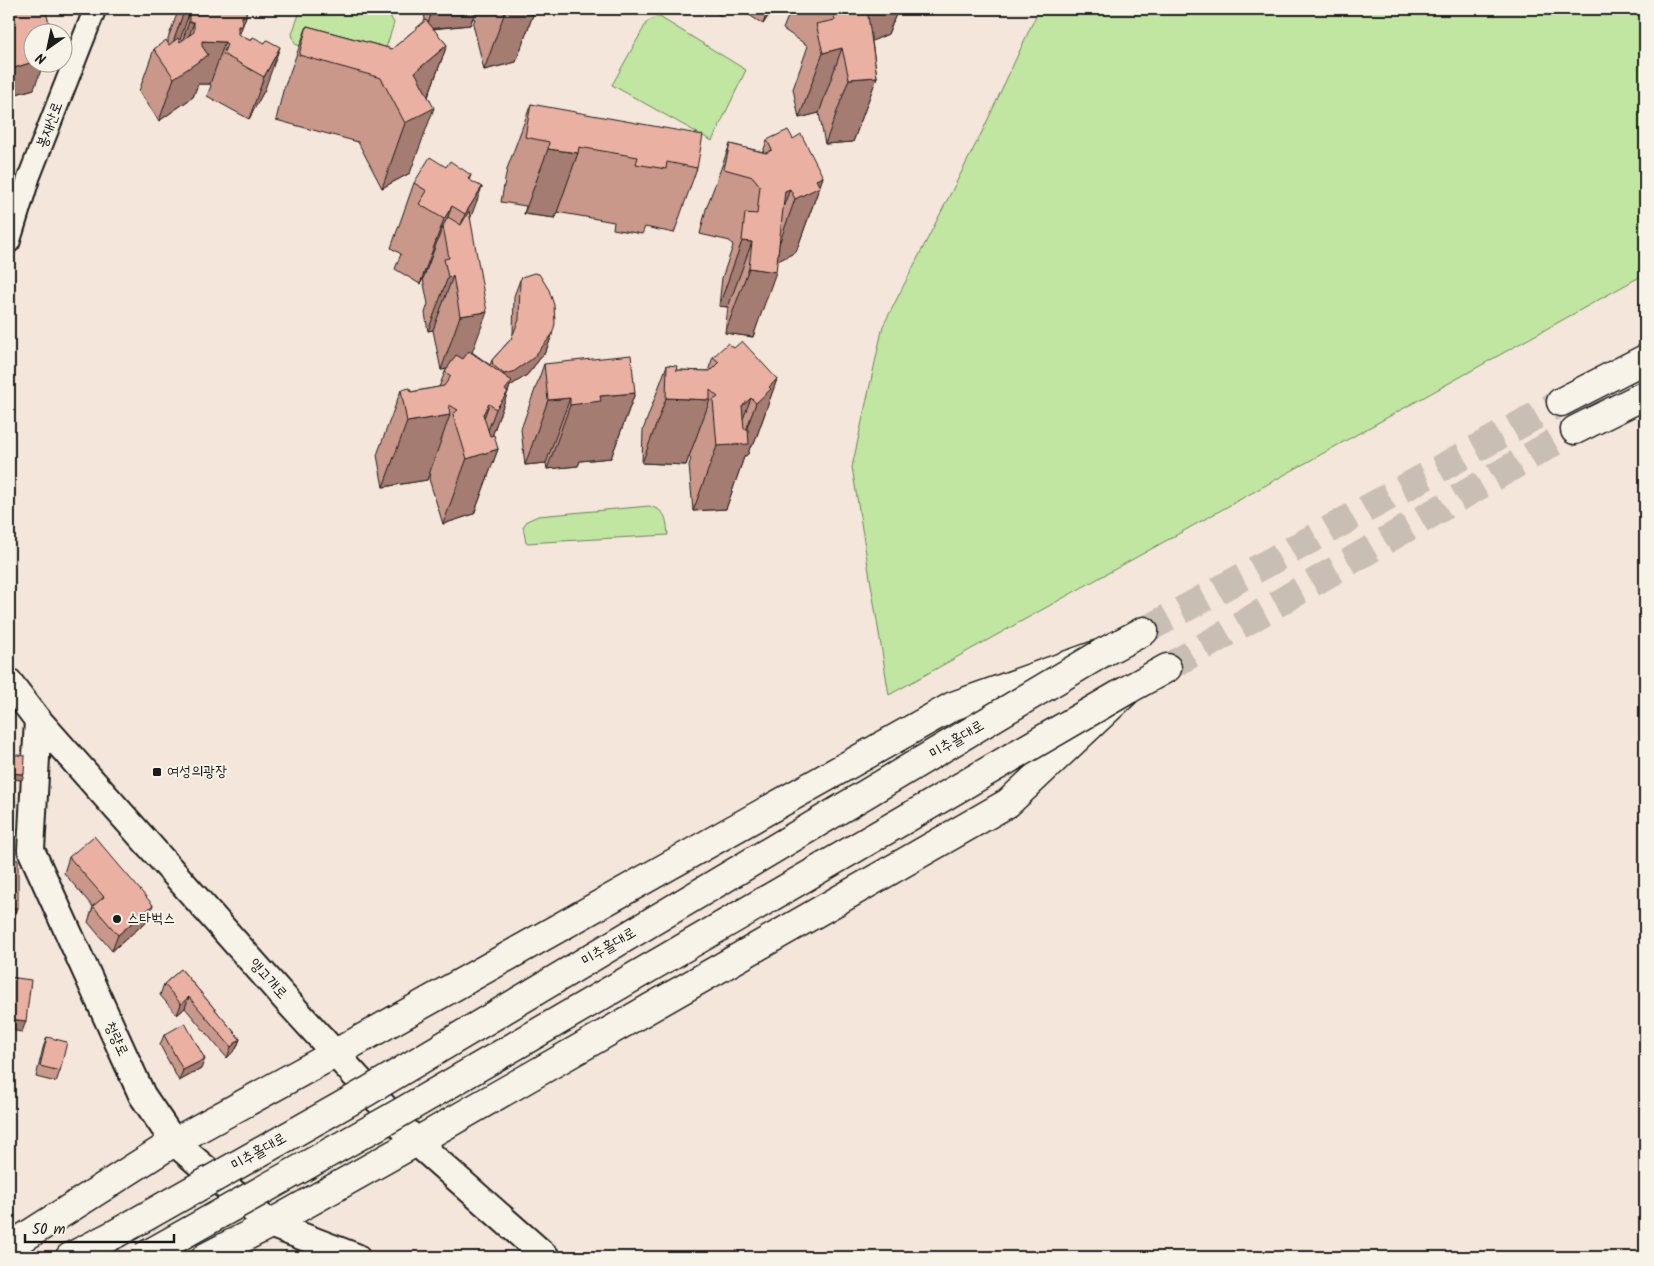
<svg xmlns="http://www.w3.org/2000/svg" width="1654" height="1266" font-family="Kalam,'Poor Story',sans-serif">
<style>
.green{fill:#c0e6a1;stroke:#6e815e}
.lines{fill:none;stroke-linecap:round;stroke-linejoin:round}
.secondary-tunnel{stroke:#c9beb4;stroke-width:28;stroke-dasharray:28 14;stroke-linecap:butt}
.minor-casing{stroke:#1c1c1c;stroke-width:25}
.tertiary-casing{stroke:#1c1c1c;stroke-width:30}
.secondary-casing{stroke:#1c1c1c;stroke-width:31}
.minor{stroke:#f7f3e8;stroke-width:21}
.tertiary{stroke:#f7f3e8;stroke-width:26}
.secondary{stroke:#f7f3e8;stroke-width:28}
.secondary-bridge-casing{stroke:#1c1c1c;stroke-width:31;stroke-linecap:butt}
.secondary-bridge{stroke:#f7f3e8;stroke-width:28}
.wall{fill:#c9988b;stroke:#1c1c1c}
.shaded-wall{fill:#a47c71;stroke:#1c1c1c}
.building{fill:#eab1a2;stroke:#1c1c1c}
.poi-dot{fill:#1c1c1c;stroke:#f7f3e8;stroke-width:2}
.labels{text-anchor:middle;dominant-baseline:central;stroke-width:4;stroke-linejoin:round;paint-order:stroke}
.street-label{font-size:15px;fill:#1c1c1c;stroke:#f7f3e8}
.poi-label{font-size:15px;fill:#1c1c1c;stroke:#f7f3e8;text-anchor:start}
</style>
<rect width="100%" height="100%" fill="#f4e6da"/>
<filter id="ink" filterUnits="userSpaceOnUse"><feTurbulence type="fractalNoise" baseFrequency=".02" numOctaves="2"/><feDisplacementMap in="SourceGraphic" scale="10" xChannelSelector="R" yChannelSelector="G"/><feConvolveMatrix kernelMatrix="1 2 1 2 8 2 1 2 1" color-interpolation-filters="sRGB"/></filter>
<g filter="url(#ink)">
<!-- green -->
<path class="green" d="M301,9H379L388,12L394,23L380,67L371,72L295,44L292,34Z
M1039,9H1645V274L889,695L852,467L883,326L983,130Z
M658,16L746,70L712,141L612,85L647,22Z
M649,506C667,511 666,518 668,535L526,543L523,527L527,521L538,516Z"/>
<g class="lines">
<!-- secondary-tunnel -->
<path class="secondary-tunnel" d="M1144,631L1561,402
M1167,668L1575,430"/>
<defs>
<path id="minor" d="M9,242L29,177L95,9"/>
<path id="tertiary" d="M9,682L38,720L290,1004L416,1142L546,1257
M38,720L31,850L142,1095L174,1142L270,1224L356,1257"/>
<path id="secondary" d="M1561,402L1645,359
M1575,430L1645,395
M9,1247L174,1142L336,1053L953,706L1102,653L1144,631
M70,1257L115,1234
M206,1257L270,1224L416,1142L1008,803L1129,689L1167,668"/>
</defs>
<!-- minor casing -->
<use href="#minor" class="minor-casing"/>
<!-- tertiary casing -->
<use href="#tertiary" class="tertiary-casing"/>
<!-- secondary casing -->
<use href="#secondary" class="secondary-casing"/>
<!-- minor -->
<use href="#minor" class="minor"/>
<!-- tertiary -->
<use href="#tertiary" class="tertiary"/>
<!-- secondary -->
<use href="#secondary" class="secondary"/>
<defs>
<path id="secondary-bridge" d="M115,1234L368,1091L1102,653
M143,1257L391,1118L1129,689"/>
</defs>
<!-- secondary-bridge casing -->
<use href="#secondary-bridge" class="secondary-bridge-casing"/>
<!-- secondary-bridge -->
<use href="#secondary-bridge" class="secondary-bridge"/>
</g>
<!-- wall -->
<path class="wall" d="M9,9L32,32L34,89L9,96Z
M179,9H246V16L239,35L251,41L265,43V89L249,119L207,96L211,86L210,84H198L193,97L159,121L139,91L154,49L168,43V38Z
M424,9H535L516,62L484,70L473,24L475,19L473,18L470,25L433,29L447,45L428,97L410,173L382,188L358,142L276,120L283,91L307,26L392,49L425,21Z
M710,9H728L723,17Z
M740,9H773L763,24Z
M791,9H898L888,34L872,41L877,77L853,142L825,144L819,113L799,118L793,89L808,46L783,29Z
M531,104L697,168L674,233L645,227L642,234L613,229L614,222L557,212L555,218L524,214L526,206L501,202L507,169Z
M793,139L823,177L796,252L777,261L753,337L725,333L728,307L719,306L722,278L733,246L730,241L700,234L706,209L730,144L763,152L767,140Z
M446,167L471,175L469,180L472,352L490,365L492,360L511,339L513,334L514,296L520,280L552,335L546,351L527,375L510,386L492,436L498,449L474,514L443,524L429,479L431,474L429,473L427,480L383,487L377,455L401,390L411,392L439,387L445,372L447,369L441,370L433,330L428,331L425,313L428,304L423,279L420,284L395,269L401,254L391,248L414,183Z
M734,348L777,379L754,444L750,447L748,454L744,457L726,509L693,511L689,465L691,459L689,457L686,465L642,463L643,430L667,365L676,370L708,371L713,357Z
M544,364L635,393L611,458L580,461L578,466L547,469L546,463L525,465L521,429Z
M69,857L147,921L112,951L88,922L93,907L64,873Z
M181,969L240,1039L236,1049L227,1058L185,1008L177,1015L160,995L164,984Z
M164,1035L201,1069L179,1081L160,1045Z
M47,1037L60,1071L56,1082L36,1077L43,1048Z"/>
<!-- shaded-wall -->
<path class="shaded-wall" d="M433,9H476L470,25L426,29Z
M506,9H535L516,62L484,70Z
M726,9H728L723,17Z
M768,9H773L763,24Z
M860,9H898L888,34L845,53Z
M183,14H189L174,57H168Z
M242,16H246L231,58L227,56Z
M189,22H194L179,64H174Z
M50,26L48,32H36V30Z
M202,41L225,42L210,84H198L193,97L159,121L174,78Z
M447,45L423,110L434,108L410,173L382,188L405,123L415,72Z
M280,47L265,89L249,119L264,77Z
M842,48L819,113L799,118L823,53Z
M33,62H44L34,89L9,96V83L14,68Z
M877,77L853,142L825,144L849,79Z
M548,149L578,153L555,218L524,214Z
M823,177L796,252L772,264L795,199L816,180Z
M482,187L458,252L446,267L465,214Z
M790,189L766,254L785,191Z
M452,206L443,230V226L423,279L420,284L444,219Z
M742,241L752,242L728,307L719,306Z
M749,268L776,272L753,337L725,333Z
M453,276L433,330L428,331L448,277Z
M487,312L467,366L441,370L460,316Z
M552,335L546,351L527,375L510,386L486,453L498,449L474,514L443,524L483,414L489,404L470,458L479,455L496,409L505,390H498L504,374Z
M777,379L754,444L750,447L748,454L744,457L726,509L693,511L717,446L742,406L751,398L733,445L741,444L756,403L769,387Z
M635,393L611,458L580,461L578,466L547,469L570,405L600,396Z
M570,398L546,463L525,465L548,400Z
M666,398L710,400L686,465L642,463Z
M450,415L427,480L383,487L407,422Z
M9,773L24,774L22,780L9,779Z
M153,905L147,921L112,951L118,935Z
M9,907L18,908L12,924L9,923Z
M189,997L185,1008L177,1015L181,1004Z
M9,1019L26,1021L22,1032L9,1030Z
M240,1039L236,1049L227,1058L231,1047Z
M205,1059L201,1069L179,1081L183,1070Z"/>
<!-- building -->
<path class="building" d="M9,9H45L50,26L36,30L37,32H32L33,62L14,68L9,49Z
M183,9H246V16H242V26H238V34L251,41L253,37L265,43L267,40L280,47L264,77L223,54L227,45L225,42L202,41V46L208,55L174,78L154,49L166,40L169,45L178,38L180,42L194,32V22H189V14H183Z
M833,9H867L877,77L849,79L842,48L823,53L816,24L835,20Z
M426,20L447,45L415,72L434,108L405,123L381,78L299,55L307,26L392,49Z
M531,104L703,135L697,168L667,162L666,169L636,164L638,157L579,147L578,153L548,149L549,142L525,137Z
M788,130L793,139L801,134L823,177L816,180L820,187L795,199L790,189L785,191L776,272L749,268L752,242L742,241L745,213L757,214L760,186L753,177L724,169L730,144L766,153L772,150L767,140Z
M430,157L446,167L450,161L471,175L468,179L482,187L465,214L452,206L444,219L419,204L427,191L414,183Z
M469,211L487,312L460,316L453,276L448,277L444,259L449,258L443,226L448,217L461,225Z
M534,273L539,274L549,290L554,305L555,324L552,335L532,359L513,372L504,374L493,365L492,360L511,339L519,320L520,280L522,277Z
M742,341L777,379L769,387L771,389L756,403L751,398L742,406L744,429H748L749,444L717,446L713,400L718,397L710,390V400L666,398L667,365L677,366L676,370L710,371L719,362L713,357L728,343L734,348Z
M469,351L512,381L505,390L508,392L496,409L489,404L483,414L490,436L494,435L498,449L467,459L453,414L458,410L449,405L450,415L407,422L401,390L410,388L411,392L444,386L451,376L445,372L456,355L463,359Z
M631,355L635,393L600,396L601,401L570,405V398L548,400L544,364Z
M10,754L25,756L24,774L9,773Z
M9,788H12L9,826Z
M94,836L153,905L118,935L93,906L104,897L69,857Z
M9,859L18,860V908L9,907Z
M181,969L240,1039L231,1047L189,997L181,1004L164,984Z
M9,977L31,980L26,1021L9,1019Z
M185,1023L205,1059L183,1070L164,1035Z
M47,1037L67,1042L60,1071L40,1066Z
M272,1254H302V1257H272Z"/>
</g>
<!-- markers -->
<g class="poi-dot">
<rect x="152" y="767" width="10" height="10" rx="2.5"/>
<circle cx="117" cy="919" r="5"/>
</g>
<g class="labels">
<!-- street labels -->
<g class="street-label">
<text transform="translate(50 125) rotate(-69)">봉재산로</text>
<text transform="translate(957 740) rotate(-31)">미추홀대로</text>
<text transform="translate(609 947) rotate(-31)">미추홀대로</text>
<text transform="translate(268 979) rotate(48)">앵고개로</text>
<text transform="translate(116 1039) rotate(65)">청량로</text>
<text transform="translate(259 1152) rotate(-30)">미추홀대로</text>
</g>
<!-- poi labels -->
<g class="poi-label">
<text x="167" y="772">여성의광장</text>
<text x="127" y="919">스타벅스</text>
</g>
</g>
<!-- margin -->
<rect width="1654" height="1266" fill="none" stroke="#f7f3e8" stroke-width="30"/>
<rect x="15" y="15" width="1624" height="1236" fill="none" stroke="#1c1c1c" stroke-width="2" filter="url(#ink)"/>
<!-- north arrow -->
<g transform="translate(48 48) rotate(213)"><circle r="24" fill="#f7f3e8" stroke="#9f9d96"/>
<path d="M0-4L9 19L0 12L-9 19Z" fill="#1c1c1c"/>
<text y="-8" font-size="14" font-weight="bold" text-anchor="middle" fill="#1c1c1c">N</text>
</g>
<!-- scale -->
<path d="M25 1234v8h149v-8" fill="none" stroke="#1c1c1c" stroke-width="2.5"/>
<text x="32" y="1234" font-size="15" fill="#1c1c1c" stroke="#f7f3e8" stroke-width="4" paint-order="stroke">50 m</text>
</svg>
